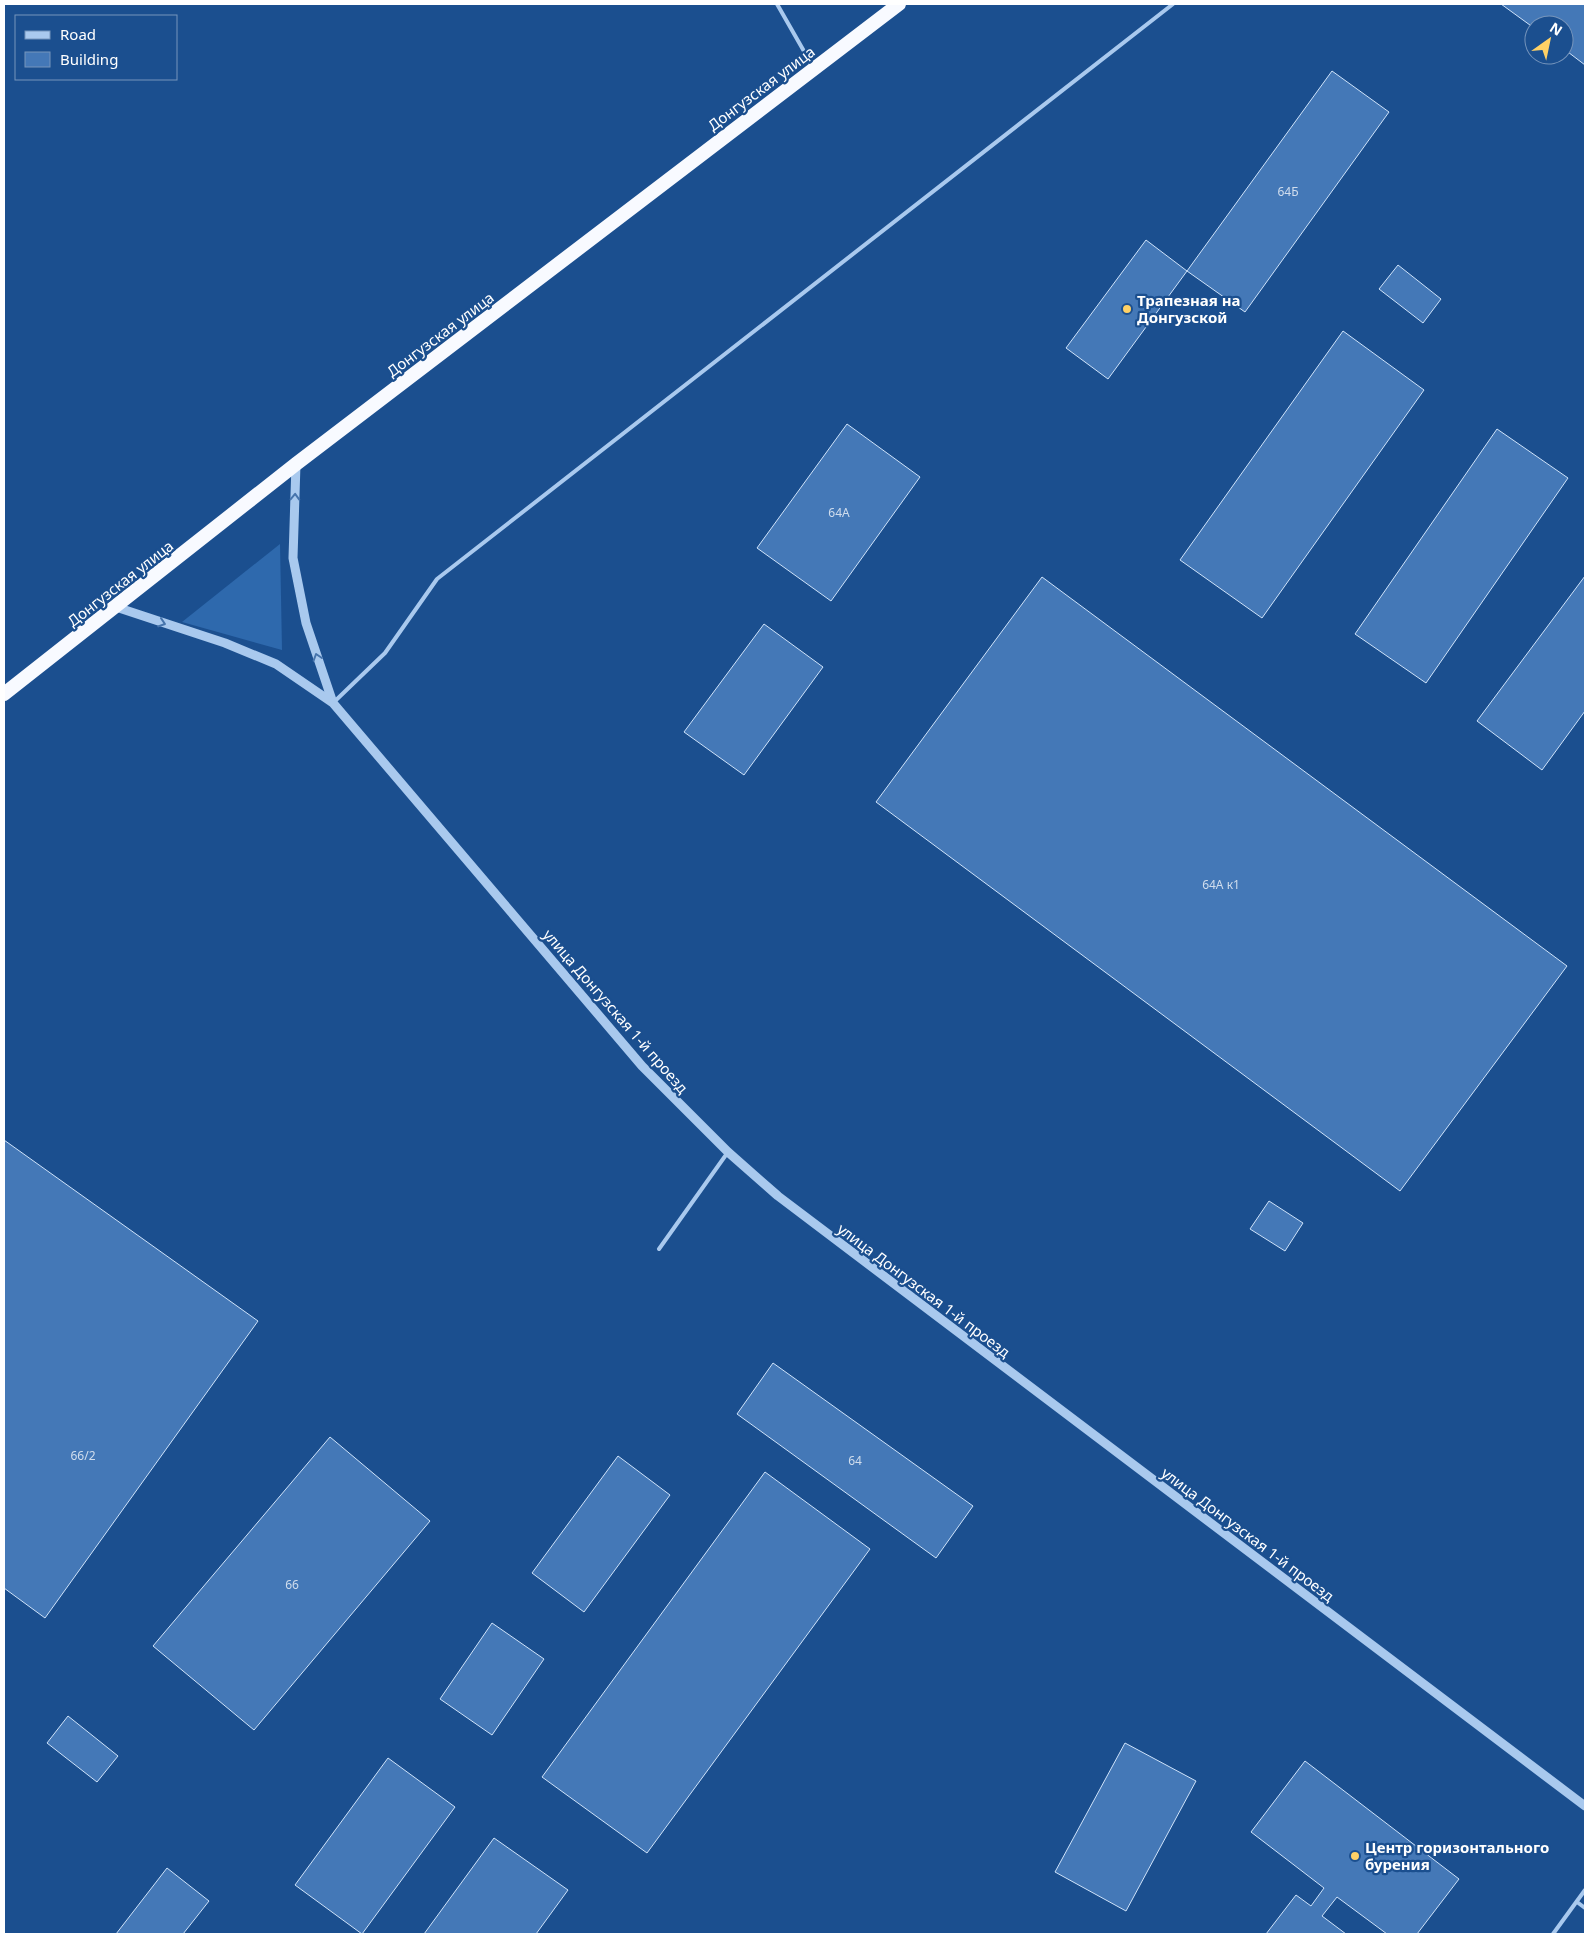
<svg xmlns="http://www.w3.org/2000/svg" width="1589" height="1938" font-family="'Noto Sans',sans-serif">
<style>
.grass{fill:#2e69ad}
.building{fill:#4478b7;stroke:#cfe3fa}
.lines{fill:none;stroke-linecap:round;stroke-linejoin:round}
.service{stroke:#a9c9ee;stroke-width:4}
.tertiary{stroke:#a9c9ee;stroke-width:9}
.trunk{stroke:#f8faff;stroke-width:14}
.oneway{stroke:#4674ac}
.poi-dot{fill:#ffd166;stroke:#1b4f8f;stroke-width:2}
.labels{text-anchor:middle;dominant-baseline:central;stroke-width:4.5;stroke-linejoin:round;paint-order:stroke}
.number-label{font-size:12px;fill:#d0dded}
.street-label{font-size:15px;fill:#fff;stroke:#1b4f8f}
.poi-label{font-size:15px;font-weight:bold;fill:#fff;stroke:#1b4f8f;text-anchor:start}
</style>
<rect width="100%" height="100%" fill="#1b4f8f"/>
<!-- grass -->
<path class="grass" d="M280,544L282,650L182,622Z"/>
<!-- building -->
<path class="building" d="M1501,4H1585V65L1564,49V25H1534V28Z
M1332,71L1389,112L1245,312L1187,271Z
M1146,240L1187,271L1108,379L1066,348Z
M1398,265L1441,299L1423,323L1379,289Z
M1343,331L1424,390L1262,618L1180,560Z
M847,424L920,477L831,601L757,548Z
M1497,429L1568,478L1426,683L1355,634Z
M1585,576V711L1542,770L1477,721Z
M1042,577L1567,966L1400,1191L876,802Z
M764,624L823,667L744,775L684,732Z
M4,1140L258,1321L45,1618L4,1588Z
M1269,1201L1303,1223L1285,1251L1250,1229Z
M773,1363L973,1506L936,1558L737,1414Z
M330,1437L430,1521L254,1730L153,1646Z
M618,1456L670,1495L584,1612L532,1573Z
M765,1472L870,1549L647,1853L542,1777Z
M492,1623L544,1659L492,1735L440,1699Z
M68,1716L118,1756L97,1782L47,1743Z
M1125,1743L1196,1781L1126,1911L1055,1872Z
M388,1758L455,1807L362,1934L295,1885Z
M1305,1761L1459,1879L1417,1934H1387L1337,1897L1322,1916L1346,1934H1266L1296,1895L1311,1906L1324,1888L1251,1832Z
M494,1838L568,1890L536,1934H424Z
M167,1868L209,1901L183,1934H116Z"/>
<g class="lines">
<!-- service -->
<path class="service" d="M777,4L813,67
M334,702L385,653L437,579L1173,4
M659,1249L728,1152
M1577,1902L1585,1908
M1553,1934L1585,1890"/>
<!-- tertiary -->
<path class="tertiary" d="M296,464L293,558L306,623L333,703
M116,607L225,643L276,664L333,703L642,1066L728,1152L778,1196L1585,1806"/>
<!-- trunk -->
<path class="trunk" d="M4,694L296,464L899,4"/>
</g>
<!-- one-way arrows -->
<defs><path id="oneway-chevron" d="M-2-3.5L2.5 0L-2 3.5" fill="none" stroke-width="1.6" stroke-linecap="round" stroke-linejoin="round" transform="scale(1.25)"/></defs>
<g class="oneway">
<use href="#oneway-chevron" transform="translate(295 497) rotate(-88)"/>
<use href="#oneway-chevron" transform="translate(162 623) rotate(18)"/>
<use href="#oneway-chevron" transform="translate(317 657) rotate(-108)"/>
</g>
<!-- markers -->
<g class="poi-dot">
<circle cx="1127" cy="309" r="5"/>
<circle cx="1355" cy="1856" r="5"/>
</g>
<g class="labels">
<!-- number labels -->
<g class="number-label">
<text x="1288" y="191">64Б</text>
<text x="839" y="512">64А</text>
<text x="1221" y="884">64А к1</text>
<text x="83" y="1455">66/2</text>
<text x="855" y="1460">64</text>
<text x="292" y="1584">66</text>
</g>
<!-- street labels -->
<g class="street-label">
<text transform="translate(761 88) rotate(-37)">Донгузская улица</text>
<text transform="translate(440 334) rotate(-37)">Донгузская улица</text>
<text transform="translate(120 583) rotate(-38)">Донгузская улица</text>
<text transform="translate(616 1011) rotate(49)">улица Донгузская 1-й проезд</text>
<text transform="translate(924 1290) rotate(37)">улица Донгузская 1-й проезд</text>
<text transform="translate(1248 1534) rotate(37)">улица Донгузская 1-й проезд</text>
</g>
<!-- poi labels -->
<g class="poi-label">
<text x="1137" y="300">Трапезная на<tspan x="1137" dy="17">Донгузской</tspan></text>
<text x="1365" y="1847">Центр горизонтального<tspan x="1365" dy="17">бурения</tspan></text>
</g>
</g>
<!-- border -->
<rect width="1589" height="1938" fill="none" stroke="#ffffff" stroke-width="10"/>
<!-- legend -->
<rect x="15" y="15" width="162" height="65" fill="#1b4f8f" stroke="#7695bc"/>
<rect x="25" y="31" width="25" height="8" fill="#a9c9ee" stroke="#7695bc"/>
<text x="60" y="40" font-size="15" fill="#ffffff">Road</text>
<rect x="25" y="52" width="25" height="15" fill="#4478b7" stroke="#7695bc"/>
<text x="60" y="65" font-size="15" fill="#ffffff">Building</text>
<!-- north arrow -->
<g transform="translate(1549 40) rotate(33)"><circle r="24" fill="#1b4f8f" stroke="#7695bc"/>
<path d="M0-4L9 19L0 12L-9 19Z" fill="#ffd166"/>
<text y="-8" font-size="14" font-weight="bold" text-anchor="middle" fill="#ffffff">N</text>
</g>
</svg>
